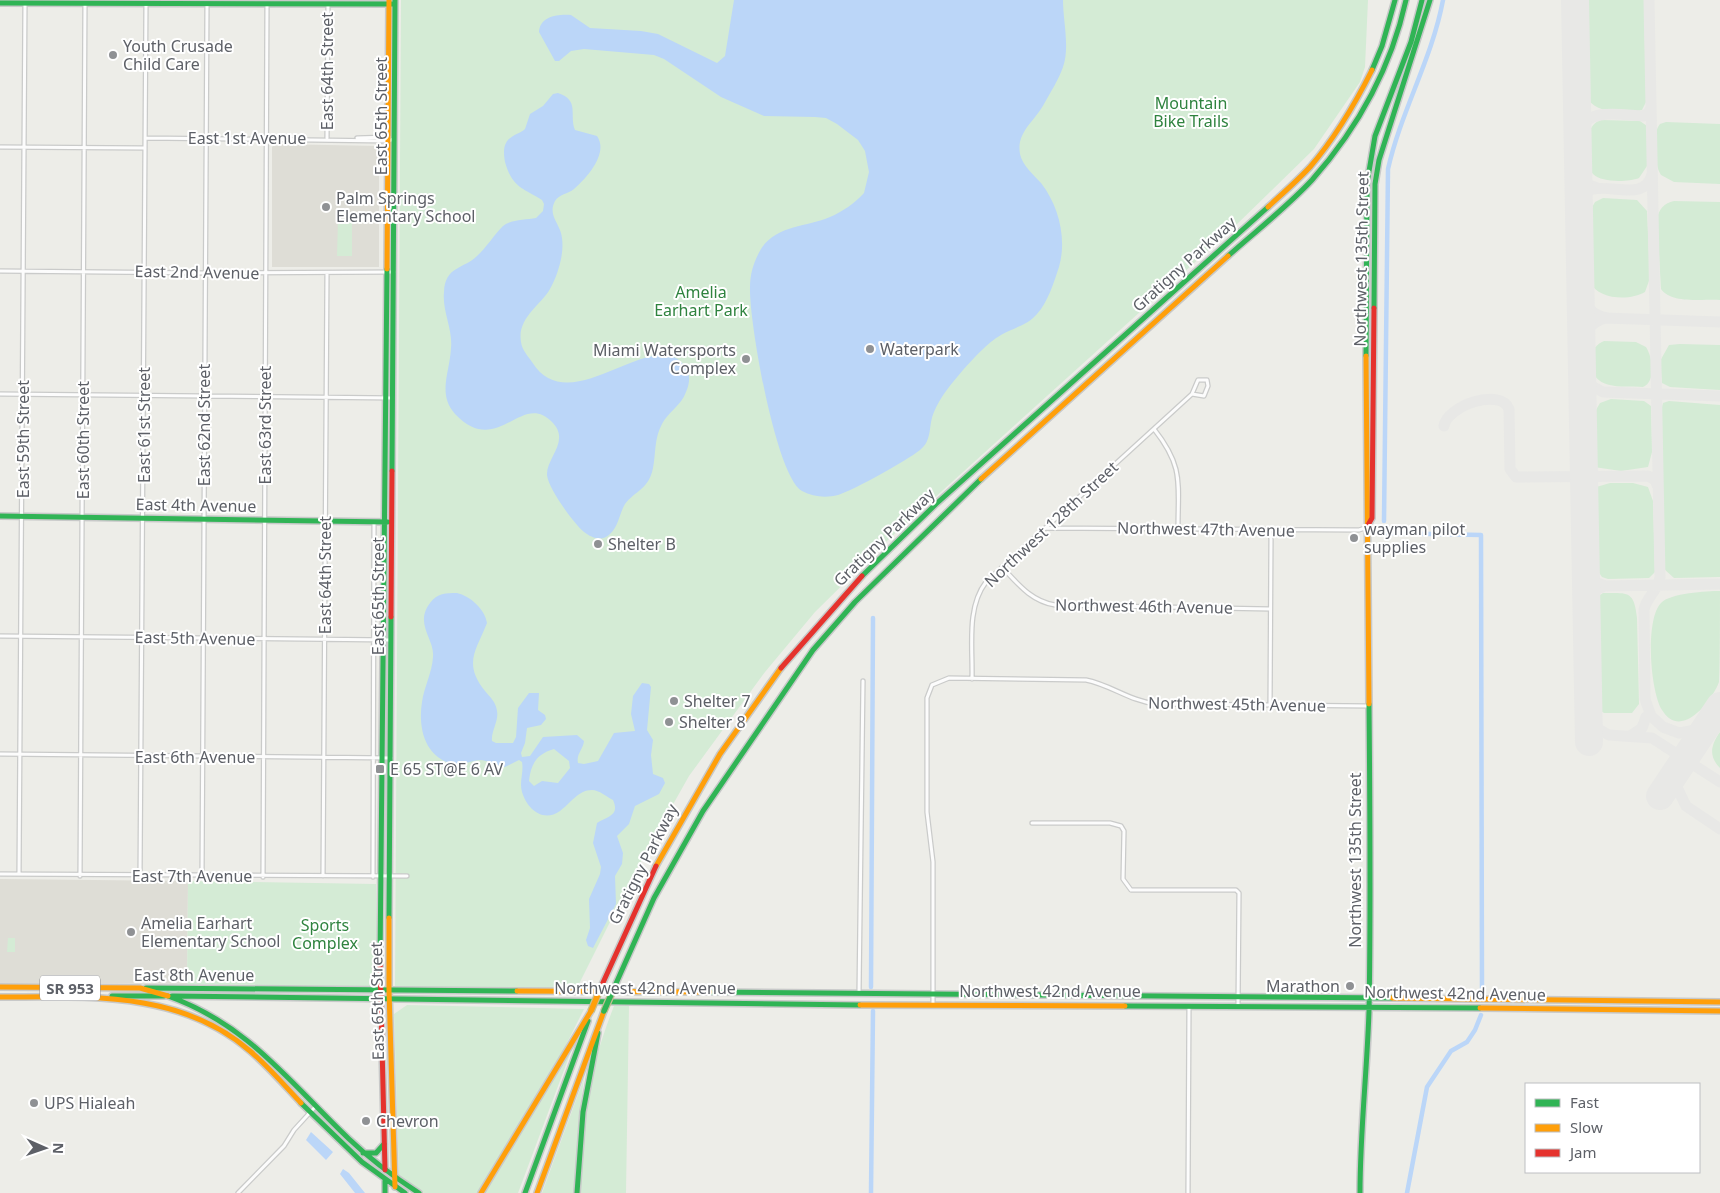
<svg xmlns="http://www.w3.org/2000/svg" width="1720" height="1193" font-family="'Noto Sans',sans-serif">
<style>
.education{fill:#deddd6}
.green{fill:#d4ebd5}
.water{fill:#bbd6f8;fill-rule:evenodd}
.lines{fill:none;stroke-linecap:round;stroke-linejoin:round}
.canal{stroke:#bbd6f8;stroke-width:4.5}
.taxiway{stroke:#e8e8e6;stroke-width:11}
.runway{stroke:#e8e8e6;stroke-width:28}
.street-casing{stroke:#cacbca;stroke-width:5.5}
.fast-casing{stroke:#c8c9c9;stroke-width:8}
.slow-casing{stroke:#c8c9c9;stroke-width:8}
.jam-casing{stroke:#c8c9c9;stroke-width:8}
.street{stroke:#fcfcfc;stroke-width:3}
.fast{stroke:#30b455;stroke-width:5}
.slow{stroke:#ff9f0a;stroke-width:5}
.jam{stroke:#e5322d;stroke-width:5}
.fast-bridge-casing{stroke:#c5be94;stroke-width:8;stroke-linecap:butt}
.slow-bridge-casing{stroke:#c5be94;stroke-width:8;stroke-linecap:butt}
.fast-bridge{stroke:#30b455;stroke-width:5.5}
.slow-bridge{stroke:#ff9f0a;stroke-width:5.5}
.poi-dot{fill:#8f9194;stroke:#fff;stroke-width:2}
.labels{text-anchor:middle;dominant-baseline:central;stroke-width:4;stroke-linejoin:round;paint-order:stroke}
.shield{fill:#fff;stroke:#8e9095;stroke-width:1}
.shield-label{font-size:15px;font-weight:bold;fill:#5d6067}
.poi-label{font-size:16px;fill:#5d6067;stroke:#fff;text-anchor:start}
.street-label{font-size:16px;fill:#5d6067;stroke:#fff}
.park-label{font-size:16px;fill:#2f833f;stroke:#fff}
</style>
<rect width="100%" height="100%" fill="#edede8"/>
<!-- education -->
<path class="education" d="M275,144L379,146V267H272V147Z
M0,879L188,881L187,984L0,983Z"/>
<!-- green -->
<path class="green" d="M401,0H1368L1365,67L1360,82L1314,149L1234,227L890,538L815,612L765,672L689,776L635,872L577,988L395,987Z
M1584,0H1644L1646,102L1642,110C1626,114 1597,114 1588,99Z
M1601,120L1640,121L1647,126V166L1639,178C1628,182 1602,183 1593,174C1582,162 1583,125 1601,120Z
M1666,122L1720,124V184L1674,182L1661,175C1654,165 1652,133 1660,124Z
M1603,198L1637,200L1647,211L1650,278L1645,292C1630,301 1598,300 1590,282L1589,213L1595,202Z
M1674,201L1720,202V300C1703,299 1671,304 1661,289L1657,219C1659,209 1664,203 1674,201Z
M338,221L352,222V256H337Z
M1604,341L1636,342L1646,347C1653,358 1656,381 1643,387C1620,386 1590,391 1591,359C1591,350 1597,344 1604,341Z
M1680,344L1720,345V390L1670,387L1662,383L1660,361L1669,345Z
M1611,399L1644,401L1651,406L1652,452L1648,467L1621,471L1594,467L1592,417L1600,403Z
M1669,401L1720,405V577L1674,578L1664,569L1661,411L1663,403Z
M1610,483H1633L1648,487L1653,501L1655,572L1649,578L1608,579L1602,577L1595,567L1593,488Z
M1720,591C1720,607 1720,672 1719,682C1712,701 1681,741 1662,710C1650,691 1645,619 1661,603C1670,593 1707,591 1720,591Z
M1603,593C1628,593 1634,590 1637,618L1639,704L1632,713H1604L1598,709L1596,601L1597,597Z
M1720,732V768C1708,756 1711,745 1720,732Z
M188,881L376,884L377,982L374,986L187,984Z
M8,938H15V952H7Z
M407,1005L584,1009L557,1063L479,1193H424L399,1176L394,1014Z
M614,1006H629L626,1193H581C578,1126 590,1067 614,1006Z
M573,1046L518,1193H484Z
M584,1078L579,1119L575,1193H542Z"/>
<!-- water -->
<path class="water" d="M734,0H1063C1063,21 1070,47 1063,67C1059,79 1050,93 1044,104C1035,121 1016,132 1020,154C1022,165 1034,175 1041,183C1059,206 1067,239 1059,267C1054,282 1048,302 1037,314C1028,325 1013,328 1001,335C987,343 975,357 963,370C952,383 940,397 934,412C928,425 933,440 920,450C906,461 854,490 838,495C826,498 813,497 802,491C776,477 749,321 750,288C750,273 754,261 761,249C776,225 807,227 830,217C842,212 855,203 864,193L869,172L865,151L858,140L837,124L826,118L815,117L764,116L721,97L664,59L654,55L584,49L571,51L559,61H555L539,32C540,16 558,14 571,15L590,28L641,31L658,34L717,63L725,56Z
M558,93C580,100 569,115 575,130L597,136C609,153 587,178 574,189C568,194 559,194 555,201C548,214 558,222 561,233C564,244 562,257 559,267C557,274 554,282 550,289C540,306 517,318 521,342C522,350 528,356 532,362C570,423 651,325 684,365C691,373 690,383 686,392C681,406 668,412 662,424C654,439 656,453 653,468C649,489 635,491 625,504C619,514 619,526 610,534C602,542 592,538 584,532C574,524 548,488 547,475C546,458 571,441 552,422C521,390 498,459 455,414C437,394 450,372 451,348C453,329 442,311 444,292C445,266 464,269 477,256C486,248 494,235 503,226C512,219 526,220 536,218L543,211L544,204L542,200C522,188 512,187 505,162C504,156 503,148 506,143C510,135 520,134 525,129L530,114L543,106L553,94Z
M457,593C470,596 485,609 487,623C476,651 463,663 485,691C490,697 496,702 497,711C499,721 491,731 492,741L496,743H513L516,737L518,708L529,693H539L538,710L545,715L546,719L541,725L527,728L525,743L521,753L522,757L530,756L543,737L577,735L584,741C583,750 576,754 578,763L584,764L598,761L614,733L635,731L631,714L633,696L642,683L649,684L651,687L647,730L653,740L651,755L653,774L663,778L665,783L659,794L635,806L629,824L617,836L623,853L622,864L615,876L616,904L593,948L588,946L586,940L590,928L589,899L600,874L601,867L593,843L597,823C608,816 620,816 613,800C607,797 599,790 592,790C578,790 570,804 560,811C543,823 527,809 522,792C519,781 524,773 522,762L519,760L505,767C496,766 488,760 479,760C470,761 462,766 453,764C424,757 418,727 422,702C424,687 432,673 433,657C435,639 414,624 430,603C437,593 446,593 457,593ZM554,749L569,761L570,768L558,783L542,781L534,786L529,781C531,763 537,754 554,749Z
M311,1132L333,1152L326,1160L306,1140Z
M343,1169L349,1173L365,1193H355L340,1174Z"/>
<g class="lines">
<!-- canal -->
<path class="canal" d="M1384,521L1388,169C1401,111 1432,59 1443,0
M1384,531V533L1481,535L1482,994
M871,987L873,618
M871,1193L873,1011
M1407,1193L1427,1087L1451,1051L1467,1042L1475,1030L1481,1015"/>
<!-- taxiway -->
<path class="taxiway" d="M1649,0L1660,577C1658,591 1646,597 1644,610L1645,699L1651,716L1663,727L1679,733L1696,730L1711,719
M1578,132C1588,107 1621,115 1643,116L1647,114L1651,109
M1579,169L1585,183L1597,188
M1579,205C1587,167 1643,211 1652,174
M1581,291C1584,306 1592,316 1608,318
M1582,349C1584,333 1589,323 1605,318L1720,322
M1582,372L1586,383L1603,392L1720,396
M1444,426C1447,406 1500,387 1509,409L1510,469L1516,477L1648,476L1655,480L1658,487
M1586,572L1592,581L1605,586L1720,584
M1587,602L1593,591L1605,586
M1589,724L1609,735L1652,738L1720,782
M1630,736L1642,728L1646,717
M1672,777L1686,806L1720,829"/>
<!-- runway -->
<path class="runway" d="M1575,0L1589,742
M1660,796L1720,706"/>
<defs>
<path id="street" d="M145,138L388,141L394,139
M327,138L328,4
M357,138L389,137
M0,147L145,148
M0,271L204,273L394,272
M0,394L393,398
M1154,429C1184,467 1178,483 1178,528
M1045,528L1359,530L1368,527
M1269,529L1271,539L1270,705
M1002,567C1018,584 1031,601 1055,605L1270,609
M0,636L391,640
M972,679C973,648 966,608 986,582L1192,394L1198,380H1207L1208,386L1204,396L1192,394
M0,754L391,758
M1032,823H1110L1121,826L1124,831L1123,879L1131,890H1236L1239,893L1238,1006
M0,874L407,876
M19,874L25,3
M202,875L207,4
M80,876L85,3
M140,876L146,4
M323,876L327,273
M263,877L267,4
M373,877L374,522
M859,993L863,681
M933,1004V862L927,812V698L932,685L949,678L1086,680C1111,685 1130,701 1156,704L1369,706
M238,1193L284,1146L294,1130L315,1107
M1188,1193L1189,1006"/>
<path id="fast" d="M0,3L392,4
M1372,70L1382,46L1395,0
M1228,256C1256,231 1287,207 1312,180C1358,128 1391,68 1406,0
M1374,308L1375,184L1379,160L1430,0
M1366,356L1367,183L1375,136L1411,42L1422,0
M392,471L395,0
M0,516L388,522
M862,576L936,504L1268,207
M389,918L391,617
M380,961L387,269
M146,988L517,991
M614,988L654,898L703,811L813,650L855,602L981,479
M710,992L1392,998
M112,996H164
M168,996C249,1025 289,1082 349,1139C371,1160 394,1177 419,1193
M172,996L860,1005
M1125,1006L1480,1008
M301,1103L362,1162L405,1193
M363,1153H376L384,1144
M385,1181V1193
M525,1193L588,1021
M577,1193L583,1112L598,1033
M1360,1193C1360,1132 1367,1072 1369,1011C1371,909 1370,807 1369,704"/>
<path id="slow" d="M1268,207C1282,194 1297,181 1310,167C1335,138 1355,104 1372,70
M387,269L389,0
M1366,356L1369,704
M981,479L1228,256
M656,866L720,754L781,668
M389,918V990L395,1187
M0,987L140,988L168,996
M517,991L710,992
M0,997C87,997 180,990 250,1051C269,1067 285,1086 301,1103
M1392,998L1720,1002
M860,1005L1125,1006
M1480,1008L1720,1011
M481,1193L591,1011
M537,1193L604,1011"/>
<path id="jam" d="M1368,525L1372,518L1374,308
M391,617L392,471
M781,668L862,576
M380,961L385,1170
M601,987L656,866"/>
</defs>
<!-- street casing -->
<use href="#street" class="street-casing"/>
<!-- fast casing -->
<use href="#fast" class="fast-casing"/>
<!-- slow casing -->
<use href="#slow" class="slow-casing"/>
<!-- jam casing -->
<use href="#jam" class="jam-casing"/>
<!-- street -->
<use href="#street" class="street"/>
<!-- fast -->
<use href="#fast" class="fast"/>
<!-- slow -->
<use href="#slow" class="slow"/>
<!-- jam -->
<use href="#jam" class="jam"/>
<defs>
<path id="fast-bridge" d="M604,1011L614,988"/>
<path id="slow-bridge" d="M591,1011L601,987"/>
</defs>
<!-- fast-bridge casing -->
<use href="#fast-bridge" class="fast-bridge-casing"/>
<!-- slow-bridge casing -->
<use href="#slow-bridge" class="slow-bridge-casing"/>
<!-- fast-bridge -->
<use href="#fast-bridge" class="fast-bridge"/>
<!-- slow-bridge -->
<use href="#slow-bridge" class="slow-bridge"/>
</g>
<!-- markers -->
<g class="poi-dot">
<circle cx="113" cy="55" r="5"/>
<circle cx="326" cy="207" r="5"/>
<circle cx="870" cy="349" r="5"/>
<circle cx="746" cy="359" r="5"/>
<circle cx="1354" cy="538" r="5"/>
<circle cx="598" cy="544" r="5"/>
<circle cx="674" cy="701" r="5"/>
<circle cx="669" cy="722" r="5"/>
<rect x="375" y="764" width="10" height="10" rx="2.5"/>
<circle cx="131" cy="932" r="5"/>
<circle cx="1350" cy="986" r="5"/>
<circle cx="34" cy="1103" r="5"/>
<circle cx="366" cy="1121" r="5"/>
</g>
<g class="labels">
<!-- shield labels -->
<rect class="shield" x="40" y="975.5" width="60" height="25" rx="4"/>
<g class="shield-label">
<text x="70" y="988">SR 953</text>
</g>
<!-- poi labels -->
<g class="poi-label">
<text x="123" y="46">Youth Crusade<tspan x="123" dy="18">Child Care</tspan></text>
<text x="336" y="198">Palm Springs<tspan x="336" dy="18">Elementary School</tspan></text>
<text x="880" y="349">Waterpark</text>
<text x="736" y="350" text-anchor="end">Miami Watersports<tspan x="736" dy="18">Complex</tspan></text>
<text x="1364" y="529">wayman pilot<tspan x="1364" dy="18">supplies</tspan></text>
<text x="608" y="544">Shelter B</text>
<text x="684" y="701">Shelter 7</text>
<text x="679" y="722">Shelter 8</text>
<text x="390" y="769">E 65 ST@E 6 AV</text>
<text x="141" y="923">Amelia Earhart<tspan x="141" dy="18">Elementary School</tspan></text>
<text x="1340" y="986" text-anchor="end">Marathon</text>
<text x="44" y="1103">UPS Hialeah</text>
<text x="376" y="1121">Chevron</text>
</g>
<!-- street labels -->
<g class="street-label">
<text transform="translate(327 71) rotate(-90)">East 64th Street</text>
<text transform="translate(381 116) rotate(-90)">East 65th Street</text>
<text x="247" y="138">East 1st Avenue</text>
<text transform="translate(1361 259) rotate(-89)">Northwest 135th Street</text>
<text transform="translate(1184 264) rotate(-42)">Gratigny Parkway</text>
<text transform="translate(197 272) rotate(1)">East 2nd Avenue</text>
<text transform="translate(144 425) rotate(-90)">East 61st Street</text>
<text transform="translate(204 425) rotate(-90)">East 62nd Street</text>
<text transform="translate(265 425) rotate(-90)">East 63rd Street</text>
<text transform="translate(23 439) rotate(-90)">East 59th Street</text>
<text transform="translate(83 440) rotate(-90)">East 60th Street</text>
<text transform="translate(196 505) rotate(1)">East 4th Avenue</text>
<text transform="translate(1051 524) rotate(-43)">Northwest 128th Street</text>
<text transform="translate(1206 529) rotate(1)">Northwest 47th Avenue</text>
<text transform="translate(884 537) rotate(-44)">Gratigny Parkway</text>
<text transform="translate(325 575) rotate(-90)">East 64th Street</text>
<text transform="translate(378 596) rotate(-90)">East 65th Street</text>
<text transform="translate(1144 606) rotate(1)">Northwest 46th Avenue</text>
<text transform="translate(195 638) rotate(1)">East 5th Avenue</text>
<text transform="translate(1237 704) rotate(1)">Northwest 45th Avenue</text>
<text x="195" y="757">East 6th Avenue</text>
<text transform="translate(1355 860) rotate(-90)">Northwest 135th Street</text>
<text transform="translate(643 864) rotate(-63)">Gratigny Parkway</text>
<text x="192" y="876">East 7th Avenue</text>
<text x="194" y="975">East 8th Avenue</text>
<text x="645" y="988">Northwest 42nd Avenue</text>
<text x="1050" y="991">Northwest 42nd Avenue</text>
<text transform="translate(1455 993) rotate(1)">Northwest 42nd Avenue</text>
<text transform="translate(377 1001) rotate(-91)">East 65th Street</text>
</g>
<!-- park labels -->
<g class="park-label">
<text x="1191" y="103">Mountain<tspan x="1191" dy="18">Bike Trails</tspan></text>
<text x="701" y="292">Amelia<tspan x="701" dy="18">Earhart Park</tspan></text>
<text x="325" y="925">Sports<tspan x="325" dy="18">Complex</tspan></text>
</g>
</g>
<!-- legend -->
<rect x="1525" y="1083" width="175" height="90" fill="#ffffff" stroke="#bebfc2"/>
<rect x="1535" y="1099" width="25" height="8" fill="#30b455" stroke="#bebfc2"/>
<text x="1570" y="1108" font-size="15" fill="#5d6067">Fast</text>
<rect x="1535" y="1124" width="25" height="8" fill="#ff9f0a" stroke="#bebfc2"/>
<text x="1570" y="1133" font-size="15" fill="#5d6067">Slow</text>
<rect x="1535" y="1149" width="25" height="8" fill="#e5322d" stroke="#bebfc2"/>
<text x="1570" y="1158" font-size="15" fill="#5d6067">Jam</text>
<!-- north arrow -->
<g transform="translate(45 1148) rotate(92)" stroke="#ffffff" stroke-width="4" paint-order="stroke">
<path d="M0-4L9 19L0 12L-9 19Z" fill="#5d6067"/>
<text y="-8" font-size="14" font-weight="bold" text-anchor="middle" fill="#5d6067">N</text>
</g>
</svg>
